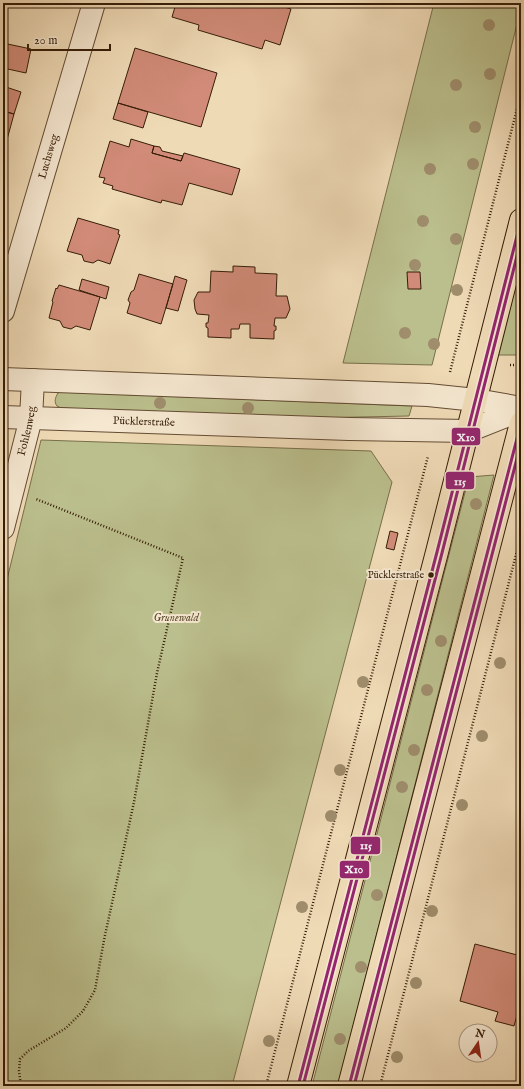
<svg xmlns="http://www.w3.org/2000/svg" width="524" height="1089" font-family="'IM FELL English',serif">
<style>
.green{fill:#bbbf8d;stroke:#786e4a}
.building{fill:#d18b78;stroke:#361d07}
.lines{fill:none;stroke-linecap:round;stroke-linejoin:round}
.minor-casing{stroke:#644c33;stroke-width:24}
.major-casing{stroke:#361d07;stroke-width:24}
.path{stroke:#361d07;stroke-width:2.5;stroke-dasharray:1 2;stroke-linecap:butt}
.minor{stroke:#f5e7d0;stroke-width:22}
.major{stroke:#efdab6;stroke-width:22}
.bus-1-casing{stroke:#f5e7d0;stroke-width:6}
.bus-2-casing{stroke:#f5e7d0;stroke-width:6}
.bus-1{stroke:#95276e;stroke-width:3}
.bus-2{stroke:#95276e;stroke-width:3}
.tree{fill:#9f8d6c}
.bus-dot{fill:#361d07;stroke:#f5e7d0;stroke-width:1.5}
.labels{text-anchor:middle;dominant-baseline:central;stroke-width:4;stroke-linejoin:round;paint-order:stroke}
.bus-label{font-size:10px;fill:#361d07;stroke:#f5e7d0;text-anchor:end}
.street-label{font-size:11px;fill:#361d07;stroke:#f5e7d0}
.park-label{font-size:11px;font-style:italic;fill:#5e4e2f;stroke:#f5e7d0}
.line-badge{stroke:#f5e7d0;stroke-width:1.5}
.badge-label{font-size:11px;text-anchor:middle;font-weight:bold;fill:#fff}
</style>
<rect width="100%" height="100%" fill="#efdab6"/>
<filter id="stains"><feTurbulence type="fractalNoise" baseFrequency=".005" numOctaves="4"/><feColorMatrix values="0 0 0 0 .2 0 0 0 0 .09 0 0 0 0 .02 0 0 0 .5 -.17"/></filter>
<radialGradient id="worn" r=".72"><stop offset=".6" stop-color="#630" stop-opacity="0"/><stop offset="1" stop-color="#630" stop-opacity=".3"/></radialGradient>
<!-- green -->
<path class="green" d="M434,3H521V8L432,365L343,363Z
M521,265V355H498Z
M61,392L412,406L409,416L310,418L61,408L57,406C54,402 55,398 58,393Z
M41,440L371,451L392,482L232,1086H3V596Z
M494,475L338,1086H312L469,477Z"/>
<!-- building -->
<path class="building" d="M165,3H271L291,9L280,45L265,40L262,49L198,30L199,25L172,17L175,7Z
M3,43L31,49L26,73L3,68Z
M135,48L217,73L201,127L118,103Z
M3,86L21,92L14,114L3,111Z
M118,103L148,112L143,128L113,119Z
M3,111L14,114L8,136L3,135Z
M3,135L8,136L3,152Z
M131,139L154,146L152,153L181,161L184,153L240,169L232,195L189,183L182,205L162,200L161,203L112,189L113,186L103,183L105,178L99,177L110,141L129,147Z
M154,146L160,147L162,151L183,156L181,161L152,153Z
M78,218L119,230L118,234L120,235L110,264L98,260L93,263L84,261L82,255L67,251Z
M233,266L255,267V273L277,274L276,296H287L290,309L286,318H275L274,326H276V330L274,331V339L250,338V324H240L239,329H231V338L208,337V328L206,327V323H208L209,315L197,314L195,309L194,300L198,292H210L211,271L233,272Z
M407,272H420L421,289H408Z
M139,274L173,284L161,324L127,313L130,303L128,300L131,292L134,290Z
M175,276L187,280L178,311L166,308Z
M82,279L109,287L106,299L79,290Z
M59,285L100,297L90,330L76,326L71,329L63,327L60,321L49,318L53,302L52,301L56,288L57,289Z
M390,531L398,533L394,550L386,548Z
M475,944L521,956V1016L517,1015L514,1026L495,1021L498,1012L460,1001Z"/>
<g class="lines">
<defs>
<g id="minor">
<path id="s1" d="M3,311L94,3"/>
<path d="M3,379L428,395L476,400L521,408"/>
<path id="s2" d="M3,417L349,429L468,431L521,410"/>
<path id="s3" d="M3,528L31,418L33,380"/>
</g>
<path id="major" d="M298,1086L437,552L521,220
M349,1086L521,423"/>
</defs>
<!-- minor casing -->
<use href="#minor" class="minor-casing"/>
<!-- major casing -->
<use href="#major" class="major-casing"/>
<!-- path -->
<path class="path" d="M510,365H521
M450,372L521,93
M21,1086L19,1071L20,1059L28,1051L66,1028L83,1011L95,990L104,940L134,802L157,673L183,558L36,499
M266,1086L428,456
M380,1086L521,535"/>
<!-- minor -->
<use href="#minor" class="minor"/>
<!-- major -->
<use href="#major" class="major"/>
<defs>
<path id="bus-1" d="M298,1086L437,552L521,220
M349,1086L521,423"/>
<path id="bus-2" d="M303,1086L442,553L521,240
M354,1086L521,443"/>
</defs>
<!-- bus-1 casing -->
<use href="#bus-1" class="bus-1-casing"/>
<!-- bus-2 casing -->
<use href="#bus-2" class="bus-2-casing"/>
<!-- bus-1 -->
<use href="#bus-1" class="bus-1"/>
<!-- bus-2 -->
<use href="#bus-2" class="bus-2"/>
</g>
<!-- trees -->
<g class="tree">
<circle cx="489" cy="25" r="6"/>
<circle cx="490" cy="74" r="6"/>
<circle cx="456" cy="85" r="6"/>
<circle cx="475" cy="127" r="6"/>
<circle cx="473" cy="164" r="6"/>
<circle cx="430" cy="169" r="6"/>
<circle cx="423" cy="221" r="6"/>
<circle cx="456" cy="239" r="6"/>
<circle cx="415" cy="265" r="6"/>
<circle cx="457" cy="290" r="6"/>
<circle cx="405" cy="333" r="6"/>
<circle cx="434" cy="344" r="6"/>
<circle cx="160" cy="403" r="6"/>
<circle cx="248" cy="408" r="6"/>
<circle cx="476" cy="504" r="6"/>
<circle cx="441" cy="641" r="6"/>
<circle cx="500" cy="663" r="6"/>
<circle cx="363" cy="682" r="6"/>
<circle cx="427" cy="690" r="6"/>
<circle cx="482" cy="736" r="6"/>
<circle cx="414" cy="750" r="6"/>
<circle cx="340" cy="770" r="6"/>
<circle cx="402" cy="787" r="6"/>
<circle cx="462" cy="805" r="6"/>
<circle cx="331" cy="816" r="6"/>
<circle cx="377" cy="895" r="6"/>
<circle cx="302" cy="907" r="6"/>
<circle cx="432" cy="911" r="6"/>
<circle cx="361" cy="967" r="6"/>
<circle cx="416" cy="983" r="6"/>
<circle cx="340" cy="1039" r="6"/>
<circle cx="269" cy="1041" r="6"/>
<circle cx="397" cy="1057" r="6"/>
</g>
<!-- markers -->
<circle class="bus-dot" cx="431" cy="575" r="3.5"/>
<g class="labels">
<!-- bus labels -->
<g class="bus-label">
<text x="424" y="575">Pücklerstraße</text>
</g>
<!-- street labels -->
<g class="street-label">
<text stroke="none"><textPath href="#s1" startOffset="161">Luchsweg</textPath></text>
<text stroke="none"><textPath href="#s2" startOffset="141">Pücklerstraße</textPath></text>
<text stroke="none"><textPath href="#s3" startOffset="100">Fohlenweg</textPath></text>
</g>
<!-- park labels -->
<g class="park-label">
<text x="176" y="618">Grunewald</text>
</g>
</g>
<g class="line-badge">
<rect x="451" y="427" width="30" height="19" rx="4" fill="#95276e"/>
<rect x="445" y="471" width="30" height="19" rx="4" fill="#95276e"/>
<rect x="350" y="836" width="31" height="19" rx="4" fill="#95276e"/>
<rect x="339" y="860" width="31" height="19" rx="4" fill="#95276e"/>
</g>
<g class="badge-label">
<text x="466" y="441">X10</text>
<text x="460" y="485">115</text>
<text x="366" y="849">115</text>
<text x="354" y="873">X10</text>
</g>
<!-- margin -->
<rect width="524" height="1089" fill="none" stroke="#efdab6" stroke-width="16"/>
<rect x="4" y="4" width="516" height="1081" fill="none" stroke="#361d07" stroke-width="2"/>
<rect x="8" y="8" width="508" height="1073" fill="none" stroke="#361d07"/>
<!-- north arrow -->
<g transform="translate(478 1043) rotate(13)"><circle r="19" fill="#f5e7d0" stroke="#a99680"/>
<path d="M0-3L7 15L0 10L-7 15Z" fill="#8f2418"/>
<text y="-6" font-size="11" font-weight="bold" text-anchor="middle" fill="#361d07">N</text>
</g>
<!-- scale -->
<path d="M28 44v6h82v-6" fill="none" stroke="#361d07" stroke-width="2"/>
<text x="34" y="44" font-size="12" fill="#361d07" stroke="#f5e7d0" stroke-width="3" paint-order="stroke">20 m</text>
<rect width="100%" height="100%" filter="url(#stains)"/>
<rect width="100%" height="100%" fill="url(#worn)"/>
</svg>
